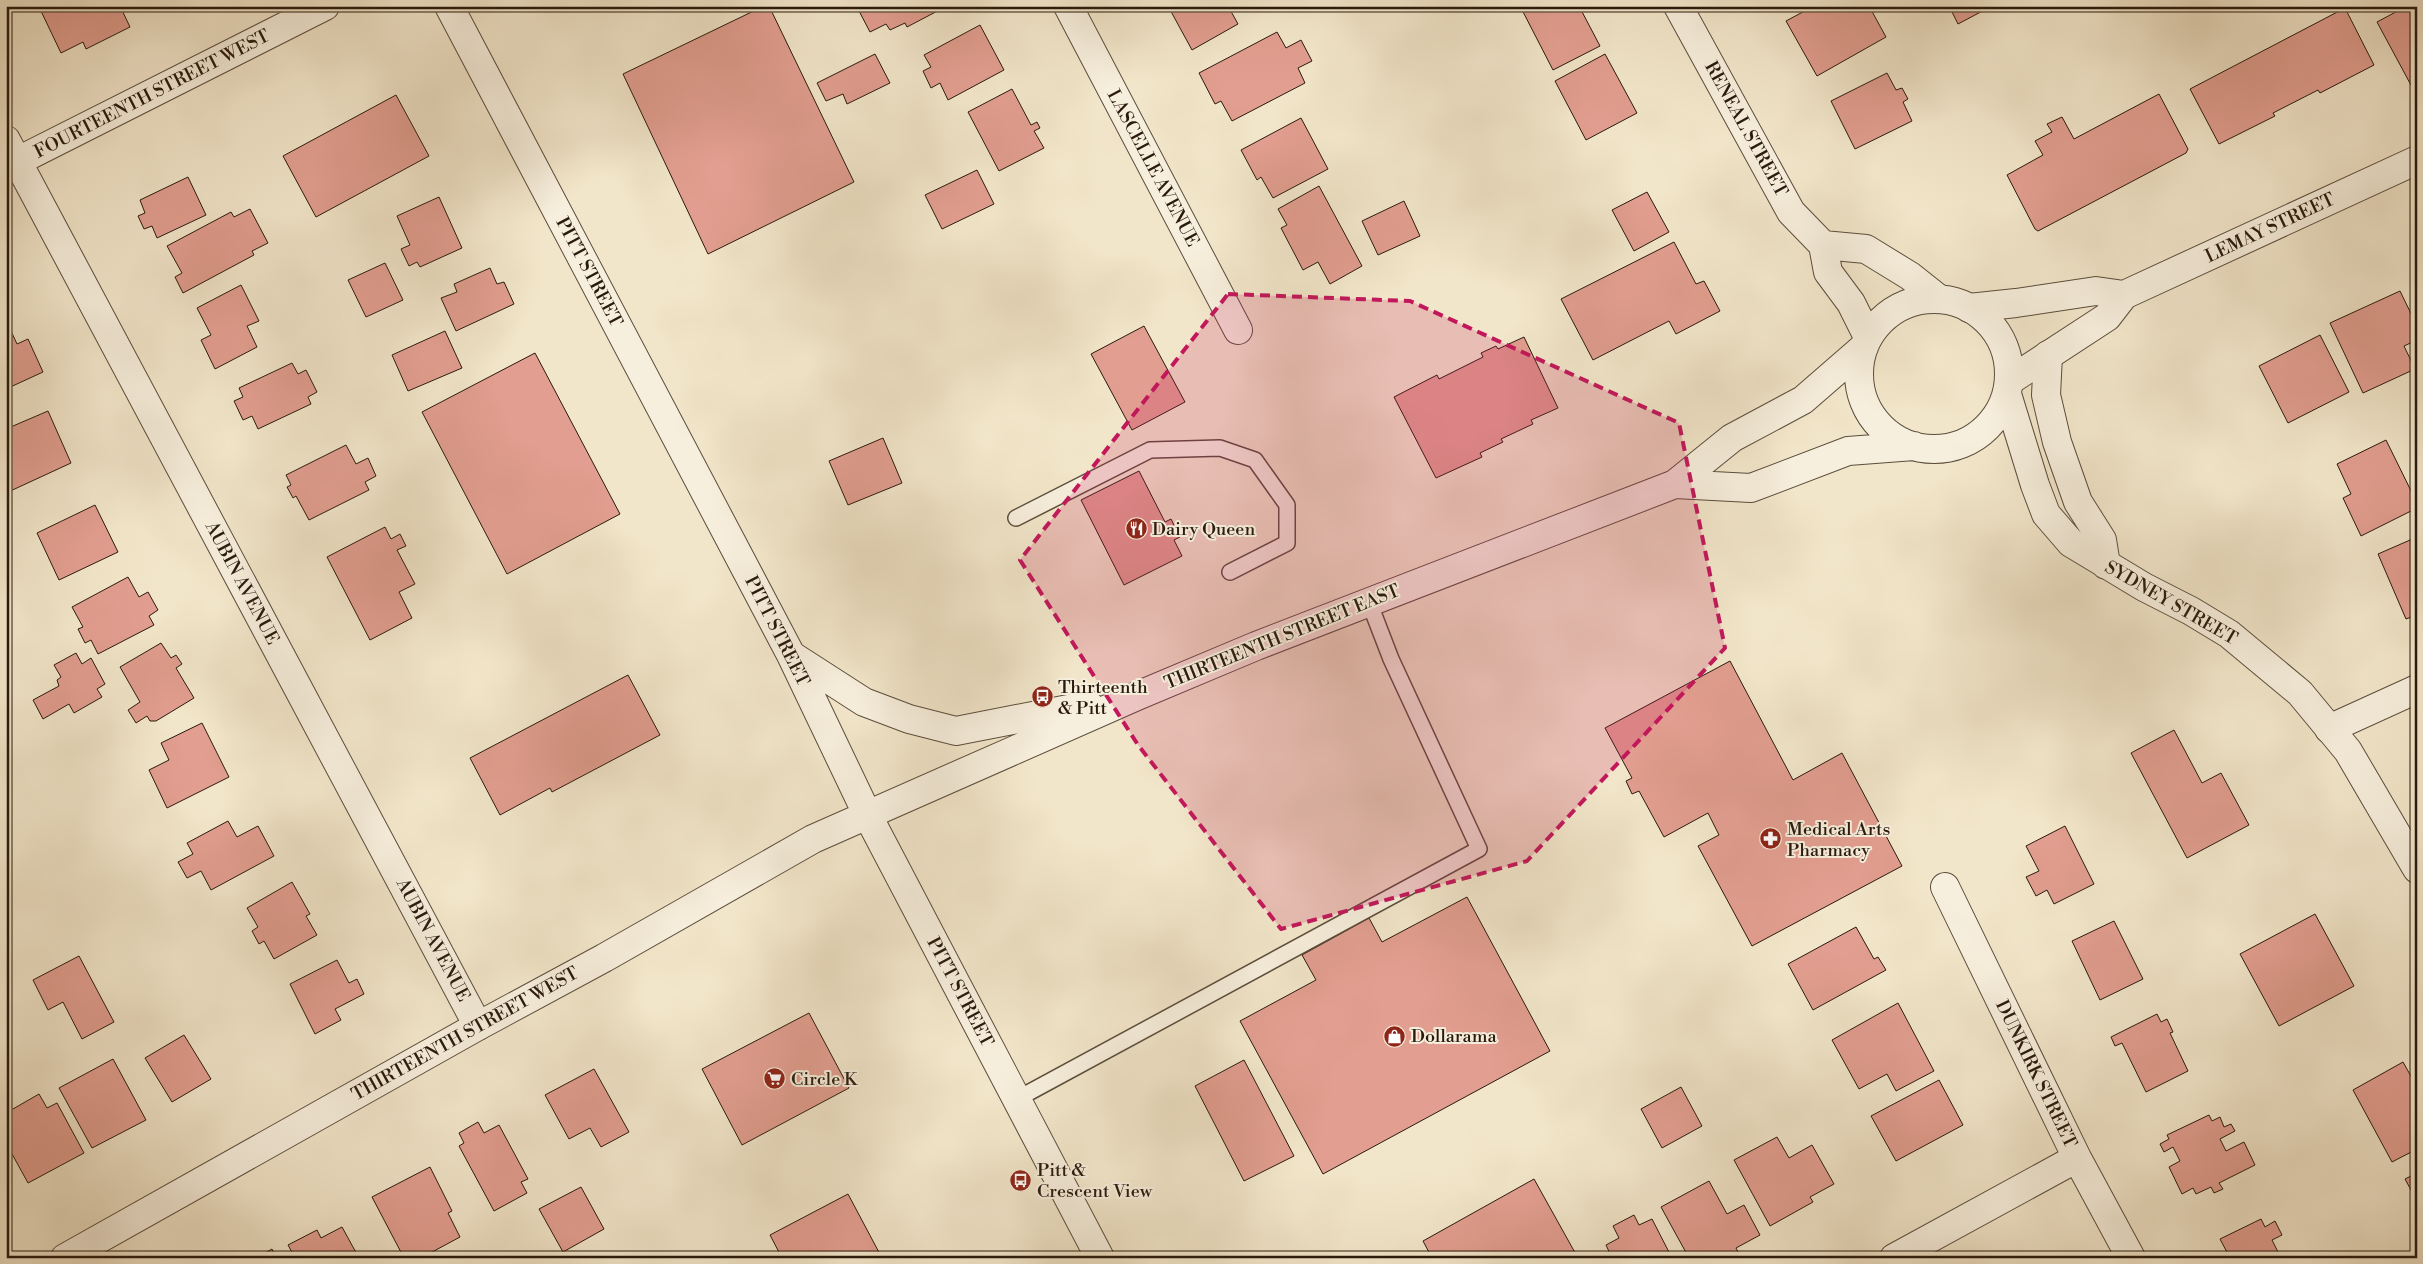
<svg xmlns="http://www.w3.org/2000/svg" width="2423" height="1264" font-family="'Libre Bodoni',serif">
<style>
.building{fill:#e29e90;stroke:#291a0d}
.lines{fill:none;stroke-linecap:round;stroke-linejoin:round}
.service-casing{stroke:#5b4d3c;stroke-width:18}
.minor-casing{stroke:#5b4d3c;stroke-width:30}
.tertiary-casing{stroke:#5b4d3c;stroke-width:30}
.service{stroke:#f7efdd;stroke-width:15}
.minor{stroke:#f7efdd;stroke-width:28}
.tertiary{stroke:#f7efdd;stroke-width:28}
.marked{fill:#c2185b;fill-opacity:0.2;stroke:#c2185b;stroke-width:4;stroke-dasharray:10 6;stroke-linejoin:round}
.labels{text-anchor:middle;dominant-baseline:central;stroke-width:4;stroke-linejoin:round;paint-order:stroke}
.street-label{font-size:18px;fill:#291a0d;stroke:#f7efdd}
.poi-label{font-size:18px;fill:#291a0d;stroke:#f7efdd;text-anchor:start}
</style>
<rect width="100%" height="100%" fill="#f2e6ca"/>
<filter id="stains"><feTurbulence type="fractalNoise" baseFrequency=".004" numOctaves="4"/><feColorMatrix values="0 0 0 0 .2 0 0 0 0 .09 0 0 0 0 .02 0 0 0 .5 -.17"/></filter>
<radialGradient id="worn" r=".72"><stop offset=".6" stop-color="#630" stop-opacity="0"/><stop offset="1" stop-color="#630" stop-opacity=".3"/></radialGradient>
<!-- building -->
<path class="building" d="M45,6H120L130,27L86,49L83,42L61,53L40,9Z
M764,6H769L854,182L708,254L623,74Z
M863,6H947L907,27L905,23L890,30L886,24L870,32L858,9Z
M1168,6H1228L1238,24L1192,50Z
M1520,6H1579L1600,46L1553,70Z
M1814,6H1869L1886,37L1817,76L1786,21Z
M1949,6H1992L1958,24Z
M2407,6H2417V85L2412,87L2377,22Z
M2345,8L2374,65L2320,93L2318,90L2273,113L2275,116L2219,144L2190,89Z
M980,25L1004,70L948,100L940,83L931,88L923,71L931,67L924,55Z
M1277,32L1286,48L1301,40L1312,61L1298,68L1305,83L1232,121L1221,101L1215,104L1199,73Z
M875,54L890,83L847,104L843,94L826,101L817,83Z
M1605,54L1637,113L1586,140L1555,81Z
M1887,73L1896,90L1902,88L1908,99L1903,102L1912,121L1855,149L1831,101Z
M1012,89L1031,125L1037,122L1040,128L1034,131L1044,148L999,171L968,112Z
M2159,94L2188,149L2186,153L2038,231L2035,229L2007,175L2043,155L2035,141L2052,132L2047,124L2062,117L2074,139Z
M396,95L429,156L316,217L283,156Z
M1301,118L1328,169L1273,198L1261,177L1257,180L1241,150Z
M977,170L994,204L942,229L925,195Z
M188,177L206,215L157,238L152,226L144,229L138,216L145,213L140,200Z
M1319,186L1362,266L1330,284L1318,262L1303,270L1281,228L1287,225L1278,209Z
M1647,192L1669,232L1634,251L1612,210Z
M439,197L462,248L420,267L417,262L409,266L401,249L410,245L397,216Z
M1404,201L1420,236L1378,255L1362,221Z
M250,209L268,243L252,251L254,255L183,293L175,277L182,273L167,246L231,212L234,217Z
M1674,242L1696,284L1704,281L1720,311L1676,334L1669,321L1593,360L1561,299Z
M385,263L403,300L366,317L348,280Z
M490,268L497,284L504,282L514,304L456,331L441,298L457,292L454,284Z
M241,285L259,321L247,326L257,347L215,369L201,340L211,335L197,308Z
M2400,291L2417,326V340L2404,346L2415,369L2363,393L2330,323Z
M1144,326L1185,402L1132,430L1091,354Z
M11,331L17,344L28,339L43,372L6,389V333Z
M445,331L462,368L408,391L392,355Z
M2320,335L2349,392L2288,423L2259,366Z
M1524,337L1558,408L1531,420L1533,424L1501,439L1503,442L1480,453L1482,457L1436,478L1394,397L1437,375L1439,379L1483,357L1481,353L1496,346L1498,349Z
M535,353L620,514L507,574L422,412Z
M292,363L298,374L306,370L317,392L308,397L311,404L258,429L252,416L243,420L234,401L243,397L239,388Z
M48,411L71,463L6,493V429Z
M883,438L902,483L848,505L829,461Z
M2386,440L2417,503V508L2361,536L2343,498L2351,494L2337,464Z
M346,445L356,464L368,458L376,476L365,482L369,490L309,520L296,496L293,498L287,487L291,485L286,475Z
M1139,471L1165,522L1171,519L1180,537L1174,540L1182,556L1124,585L1081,500Z
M95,505L118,552L59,580L37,533Z
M385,527L391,539L400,534L406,546L397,550L415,584L399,592L412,618L370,640L327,557Z
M2417,537V615L2406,619L2378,554Z
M128,577L139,597L148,592L158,610L149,616L154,625L98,654L91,640L85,643L78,629L83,627L72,607Z
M161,643L171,658L176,655L182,664L176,668L194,698L156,721H150L147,716L136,723L128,710L140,702L120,667Z
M76,653L82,664L91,658L105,684L97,689L102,697L74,713L69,704L43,719L33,700L59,686L57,680L61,677L54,665Z
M1730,661L1793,780L1842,753L1902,866L1752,946L1698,846L1719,835L1708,813L1664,837L1639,791L1632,794L1626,781L1632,778L1605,728Z
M628,675L660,735L552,792L550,788L500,815L470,758Z
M202,723L229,777L167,808L149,770L169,760L161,743Z
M2174,730L2202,783L2221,773L2249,825L2187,858L2131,753Z
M228,821L237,837L258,826L274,856L211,890L201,871L187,878L178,862L193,854L187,843Z
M2065,826L2094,884L2054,904L2047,890L2036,896L2026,877L2039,871L2026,846Z
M292,882L310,914L306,916L317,935L274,959L264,941L259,944L252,931L258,927L247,908Z
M1467,897L1550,1051L1323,1174L1240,1021L1316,980L1302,955L1369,918L1382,942Z
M2315,914L2354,986L2279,1026L2240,954Z
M2114,921L2143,979L2100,1000L2072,941Z
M1856,927L1874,959L1878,957L1886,970L1813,1010L1788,964Z
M79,956L114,1022L82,1039L63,1002L48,1010L33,980Z
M337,960L349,983L357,979L364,994L335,1009L341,1020L315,1034L290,984Z
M1898,1003L1934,1071L1896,1091L1887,1074L1859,1089L1832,1040Z
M809,1013L849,1088L742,1145L702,1069Z
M2157,1014L2161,1022L2167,1019L2173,1032L2170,1033L2188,1071L2146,1092L2122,1043L2115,1046L2111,1037Z
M184,1035L211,1079L172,1102L145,1058Z
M113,1059L146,1120L92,1148L59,1088Z
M1244,1060L1294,1156L1244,1181L1195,1086Z
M2403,1062L2417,1087V1149L2392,1162L2353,1090Z
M594,1069L629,1132L601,1147L590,1128L569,1139L545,1095Z
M1939,1080L1963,1125L1896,1161L1871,1116Z
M1681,1087L1702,1126L1662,1148L1641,1109Z
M39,1094L47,1108L57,1103L84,1153L28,1183L6,1143V1113Z
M2209,1115L2212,1121L2220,1117L2224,1127L2231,1124L2235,1131L2220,1139L2226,1151L2244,1142L2255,1165L2219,1183L2223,1189L2214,1193L2211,1187L2196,1194L2193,1188L2182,1194L2169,1167L2180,1161L2173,1147L2164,1152L2160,1144L2169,1139L2167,1135Z
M478,1122L484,1133L499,1125L528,1179L521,1182L527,1193L494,1211L459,1146L464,1143L459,1133Z
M1777,1137L1789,1158L1812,1145L1834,1184L1810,1197L1813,1202L1770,1226L1734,1160Z
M430,1167L452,1211L448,1213L460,1237L421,1258H404L372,1197Z
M2417,1173V1201L2405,1179Z
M1534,1179L1578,1258H1432L1423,1241Z
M1709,1181L1727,1214L1744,1205L1760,1235L1736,1248L1738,1252L1728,1258H1689L1661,1207Z
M581,1187L604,1229L563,1252L539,1209Z
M848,1194L882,1258H782L770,1235Z
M1634,1215L1639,1225L1652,1219L1672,1258H1612L1606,1245L1619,1238L1613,1226Z
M2261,1219L2265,1227L2275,1221L2282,1235L2272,1240L2281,1258H2230L2220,1239Z
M342,1227L359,1258H295L288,1245L317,1230L321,1238Z
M272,1249L276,1258H256Z"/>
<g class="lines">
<defs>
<path id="service" d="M1016,518L1150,450L1220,448L1255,460L1287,505V543L1230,572
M1017,1099L1479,849L1391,659L1369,602"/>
<path id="minor" d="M1068,6L1238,330
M1678,6L1791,212L1823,245L1828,272L1851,303L1868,337
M6,140L478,1026
M6,167L325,6
M1823,245L1866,249L1910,276L1939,299
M1969,308L2016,303L2096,291L2124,295
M2009,381L2107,317L2124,295L2417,160
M2329,729L2417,689
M1945,887L2077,1158L2131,1258
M1894,1258L2077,1158"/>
<path id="tertiary" d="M449,6L791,655L867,814L1100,1258
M1859 374a75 75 0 1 1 150 0a75 75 0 1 1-150 0Z
M2048,355L2046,395L2057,442L2078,502L2102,540L2106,565
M2007,394L2035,485L2046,514L2071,543L2144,587L2191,611L2229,634L2300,693L2348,751L2417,869
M1675,484L1751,488L1848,451L1914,446
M791,655L864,702L909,719L956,731L1089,705
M65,1258L478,1026L604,958L813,839L1137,696L1256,646L1675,484L1732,438L1803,400L1864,347"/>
</defs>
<!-- service casing -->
<use href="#service" class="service-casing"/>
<!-- minor casing -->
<use href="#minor" class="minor-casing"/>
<!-- tertiary casing -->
<use href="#tertiary" class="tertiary-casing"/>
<!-- service -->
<use href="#service" class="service"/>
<!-- minor -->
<use href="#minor" class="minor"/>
<!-- tertiary -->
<use href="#tertiary" class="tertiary"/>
</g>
<!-- marked area -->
<path class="marked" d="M1228,294L1410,301L1679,423L1725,648L1527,861L1281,929L1138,745L1020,560Z"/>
<!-- icons -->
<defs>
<symbol id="restaurant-disc" viewBox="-11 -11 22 22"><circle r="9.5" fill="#8f2418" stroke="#f7efdd"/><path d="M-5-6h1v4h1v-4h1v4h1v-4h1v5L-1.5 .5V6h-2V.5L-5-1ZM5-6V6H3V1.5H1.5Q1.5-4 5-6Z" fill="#fff"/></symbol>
<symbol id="bus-disc" viewBox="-11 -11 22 22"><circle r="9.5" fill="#8f2418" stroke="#f7efdd"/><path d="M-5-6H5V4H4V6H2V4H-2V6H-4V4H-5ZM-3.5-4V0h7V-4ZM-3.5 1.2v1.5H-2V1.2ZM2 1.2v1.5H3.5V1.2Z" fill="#fff"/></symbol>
<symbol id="pharmacy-disc" viewBox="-11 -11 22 22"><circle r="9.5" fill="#8f2418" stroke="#f7efdd"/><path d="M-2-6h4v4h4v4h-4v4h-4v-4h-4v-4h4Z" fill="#fff"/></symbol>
<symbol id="shop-disc" viewBox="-11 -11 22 22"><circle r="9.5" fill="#8f2418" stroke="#f7efdd"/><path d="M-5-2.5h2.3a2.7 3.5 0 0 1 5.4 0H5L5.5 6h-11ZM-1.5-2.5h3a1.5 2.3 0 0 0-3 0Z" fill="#fff"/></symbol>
<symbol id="supermarket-disc" viewBox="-11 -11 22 22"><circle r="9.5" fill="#8f2418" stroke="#f7efdd"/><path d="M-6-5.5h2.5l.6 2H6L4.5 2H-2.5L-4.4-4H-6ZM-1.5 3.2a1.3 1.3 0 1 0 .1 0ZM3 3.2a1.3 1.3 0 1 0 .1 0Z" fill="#fff"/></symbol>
</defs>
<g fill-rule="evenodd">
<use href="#restaurant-disc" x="1124" y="516" width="25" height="25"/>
<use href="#bus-disc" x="1030" y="684" width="25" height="25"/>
<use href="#pharmacy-disc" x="1758" y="826" width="25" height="25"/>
<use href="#shop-disc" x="1382" y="1024" width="25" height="25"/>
<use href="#supermarket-disc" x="762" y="1066" width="25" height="25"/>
<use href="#bus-disc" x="1008" y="1168" width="25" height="25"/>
</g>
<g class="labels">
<!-- street labels -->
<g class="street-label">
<text transform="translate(152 94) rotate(-27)">FOURTEENTH STREET WEST</text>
<text transform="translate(1746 129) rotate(61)">RENEAL STREET</text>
<text transform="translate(1153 168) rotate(62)">LASCELLE AVENUE</text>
<text transform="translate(2270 228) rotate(-25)">LEMAY STREET</text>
<text transform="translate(589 272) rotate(62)">PITT STREET</text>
<text transform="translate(242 583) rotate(62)">AUBIN AVENUE</text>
<text transform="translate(2171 603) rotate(30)">SYDNEY STREET</text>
<text transform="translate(777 631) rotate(63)">PITT STREET</text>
<text transform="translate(1282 637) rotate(-22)">THIRTEENTH STREET EAST</text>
<text transform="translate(433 940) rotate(62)">AUBIN AVENUE</text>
<text transform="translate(960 992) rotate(62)">PITT STREET</text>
<text transform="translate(465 1034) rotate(-29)">THIRTEENTH STREET WEST</text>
<text transform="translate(2036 1074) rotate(64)">DUNKIRK STREET</text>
</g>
<!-- poi labels -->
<g class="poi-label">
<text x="1152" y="529">Dairy Queen</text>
<text x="1058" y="687">Thirteenth<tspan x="1058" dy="21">&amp; Pitt</tspan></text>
<text x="1787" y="829">Medical Arts<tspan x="1787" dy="21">Pharmacy</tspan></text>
<text x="1411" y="1036">Dollarama</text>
<text x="791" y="1079">Circle K</text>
<text x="1037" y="1170">Pitt &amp;<tspan x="1037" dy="21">Crescent View</tspan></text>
</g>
</g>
<!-- margin -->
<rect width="2423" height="1264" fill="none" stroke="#f2e6ca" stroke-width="25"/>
<rect x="8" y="8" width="2408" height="1249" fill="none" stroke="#291a0d" stroke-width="2.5"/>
<rect x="12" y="12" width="2398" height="1239" fill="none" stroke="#291a0d"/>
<rect width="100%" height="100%" filter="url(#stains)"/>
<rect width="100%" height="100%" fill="url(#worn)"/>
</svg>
